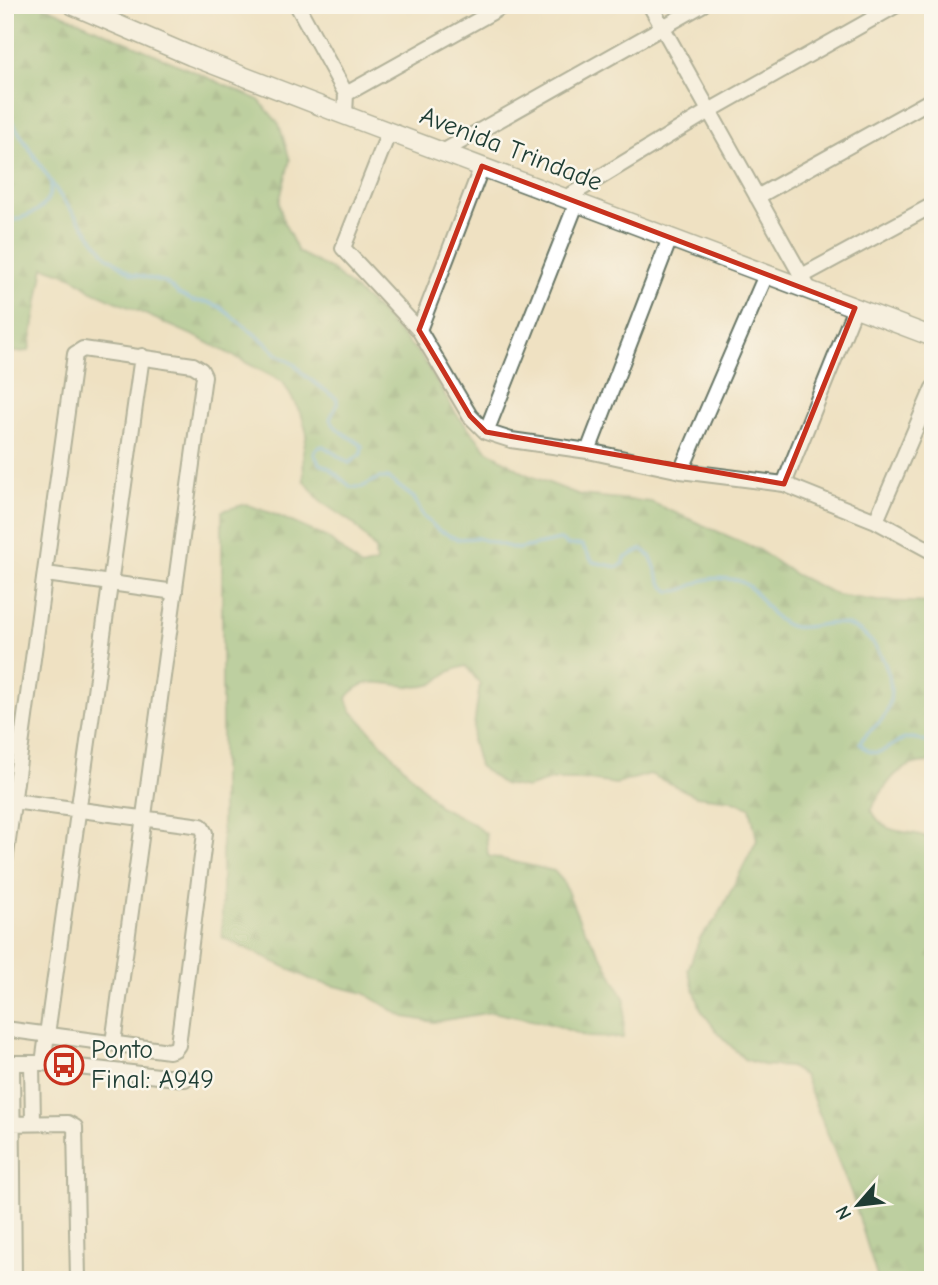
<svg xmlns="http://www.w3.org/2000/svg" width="938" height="1285" font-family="'Comic Neue',sans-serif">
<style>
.forest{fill:url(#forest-firs);stroke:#507b54;stroke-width:2}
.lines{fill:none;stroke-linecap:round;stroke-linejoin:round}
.stream{stroke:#5faed9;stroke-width:3.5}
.minor-casing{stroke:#687666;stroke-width:18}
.major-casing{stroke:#687666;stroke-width:21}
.minor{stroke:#fff;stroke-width:14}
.major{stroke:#fff;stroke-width:18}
.marked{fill:none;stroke:#c8321e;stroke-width:5;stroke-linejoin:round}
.labels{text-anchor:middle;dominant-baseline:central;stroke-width:5;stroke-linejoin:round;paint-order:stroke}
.street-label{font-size:26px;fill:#1f3d34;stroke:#fbf7ec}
.poi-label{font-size:26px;fill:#1f3d34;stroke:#fbf7ec;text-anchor:start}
</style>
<defs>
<pattern id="forest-firs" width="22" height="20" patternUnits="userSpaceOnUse" patternTransform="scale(1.75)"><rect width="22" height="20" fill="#82b975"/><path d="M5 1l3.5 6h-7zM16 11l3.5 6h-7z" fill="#6a9861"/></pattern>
</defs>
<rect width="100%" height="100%" fill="#fbf7ec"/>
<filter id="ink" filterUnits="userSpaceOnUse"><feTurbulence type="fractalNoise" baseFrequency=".0143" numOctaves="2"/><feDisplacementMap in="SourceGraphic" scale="14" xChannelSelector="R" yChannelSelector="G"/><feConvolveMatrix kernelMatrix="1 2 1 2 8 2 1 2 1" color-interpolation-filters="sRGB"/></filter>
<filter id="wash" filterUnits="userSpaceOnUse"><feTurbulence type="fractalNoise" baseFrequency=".00686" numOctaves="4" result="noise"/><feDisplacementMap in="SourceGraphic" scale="28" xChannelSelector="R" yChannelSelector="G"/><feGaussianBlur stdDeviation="1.57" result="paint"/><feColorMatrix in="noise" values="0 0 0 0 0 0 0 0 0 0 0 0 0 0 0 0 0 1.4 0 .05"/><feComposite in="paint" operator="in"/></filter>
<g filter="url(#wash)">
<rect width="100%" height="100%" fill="#efe1c2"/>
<!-- forest -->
<path class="forest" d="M5,5H42L259,100L279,124L290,160L279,203L283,220L298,252L332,270L377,309L421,356L457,415L487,450L528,475L580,495L651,502L757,549L796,575L837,595L877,601L933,603V762C899,760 887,783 871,809C887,841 909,826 933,840V1280H878L851,1192L804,1076L790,1067L763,1065L744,1059L720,1035L701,1010L688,970L700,938L717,918L757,840L750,807L731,800L696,796L650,774L616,784L588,780H551L527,788L503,784L479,766L472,740L480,684L466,666C459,668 451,670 446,674C441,677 437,682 433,684C401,695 369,666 346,699L352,711L439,806L474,824L486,834L488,856L554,871L563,881L581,924L604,960L625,1000L623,1038L587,1037L555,1025L492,1012L434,1022L404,1017L364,993L314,981L222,937V511L246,504L276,515L328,538L361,567L376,563L375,549L354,524L320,501L304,480L303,451L307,434L302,416L283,382L201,339L92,291L73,277L44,267L29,351L5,353Z"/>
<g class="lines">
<!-- stream -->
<path class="stream" d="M5,111L61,197L107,256L132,274L165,282L179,294L193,301L207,302L220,307L266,343L277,354L295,365L304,375L337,399V404L330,419C337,433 351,436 362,446L361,454L349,463L323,446L317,448L314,454L319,463L329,468L351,487H362L379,478H388L414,498L423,516L438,530L457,539L477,538L517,549L560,540L568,545H582L593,562L618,567L623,564L625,558L642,549C659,559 653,580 669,591C683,592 688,587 699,582C710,577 725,578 736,580C761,586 768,623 794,627C811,629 830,620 847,625C879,635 902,685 885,715C879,726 866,731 860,743C878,767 892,738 911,738C919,738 924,744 933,742
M5,223C28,216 51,211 51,183"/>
</g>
</g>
<g filter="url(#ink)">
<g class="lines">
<defs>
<path id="minor" d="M297,5L346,94L345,115
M650,5L810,291
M346,94L505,5
M389,132L343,248L419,330L470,416L486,432L511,440L588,451L681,471L784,484L876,521L933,552
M444,151L702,5
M757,197L933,99
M566,198L709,111L897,5
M802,276L933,205
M419,330L482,166
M486,432L577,202
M588,451L670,238
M681,471L766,275
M784,484L855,308
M876,521L933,388
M46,574L175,592
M5,862L75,354L83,349L193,365L201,370L204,376L113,1043
M5,1029L169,1051L175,1049L178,1045L205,833L201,826L13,801
M5,1063H43L185,1079
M12,1063L14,1280
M32,1063L33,1123
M43,1063L142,356
M5,1124L68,1123L75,1127L78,1280"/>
<path id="major" d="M72,5L191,56L331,110L933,337"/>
</defs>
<!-- minor casing -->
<use href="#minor" class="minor-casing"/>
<!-- major casing -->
<use href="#major" class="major-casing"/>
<!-- minor -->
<use href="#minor" class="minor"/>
<!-- major -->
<use href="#major" class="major"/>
</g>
</g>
<!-- marked area -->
<path d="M0 0H938V1285H0ZM482,166L855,308L784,484L486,432L470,416L419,330Z" fill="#efe1c2" fill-opacity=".55" fill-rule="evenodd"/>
<path class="marked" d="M482,166L855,308L784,484L486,432L470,416L419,330Z"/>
<!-- icons -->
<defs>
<symbol id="bus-ring" viewBox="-11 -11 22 22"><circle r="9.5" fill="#fbf7ec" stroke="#c8321e" stroke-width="1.5"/><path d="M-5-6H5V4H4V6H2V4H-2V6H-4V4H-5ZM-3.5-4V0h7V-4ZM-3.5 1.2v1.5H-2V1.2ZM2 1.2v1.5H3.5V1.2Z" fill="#c8321e"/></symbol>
</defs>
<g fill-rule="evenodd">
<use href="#bus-ring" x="42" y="1043" width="44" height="44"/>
</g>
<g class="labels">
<!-- street labels -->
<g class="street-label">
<text transform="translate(511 149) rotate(21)">Avenida Trindade</text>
</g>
<!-- poi labels -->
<g class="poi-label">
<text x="91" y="1050">Ponto<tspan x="91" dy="30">Final: A949</tspan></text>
</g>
</g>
<!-- margin -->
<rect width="938" height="1285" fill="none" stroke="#fbf7ec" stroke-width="28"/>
<!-- north arrow -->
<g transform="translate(858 1205) rotate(242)" stroke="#fbf7ec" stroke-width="5" paint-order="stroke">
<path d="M0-5L12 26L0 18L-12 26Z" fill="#1f3d34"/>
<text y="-10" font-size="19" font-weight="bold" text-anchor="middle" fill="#1f3d34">N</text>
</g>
</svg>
